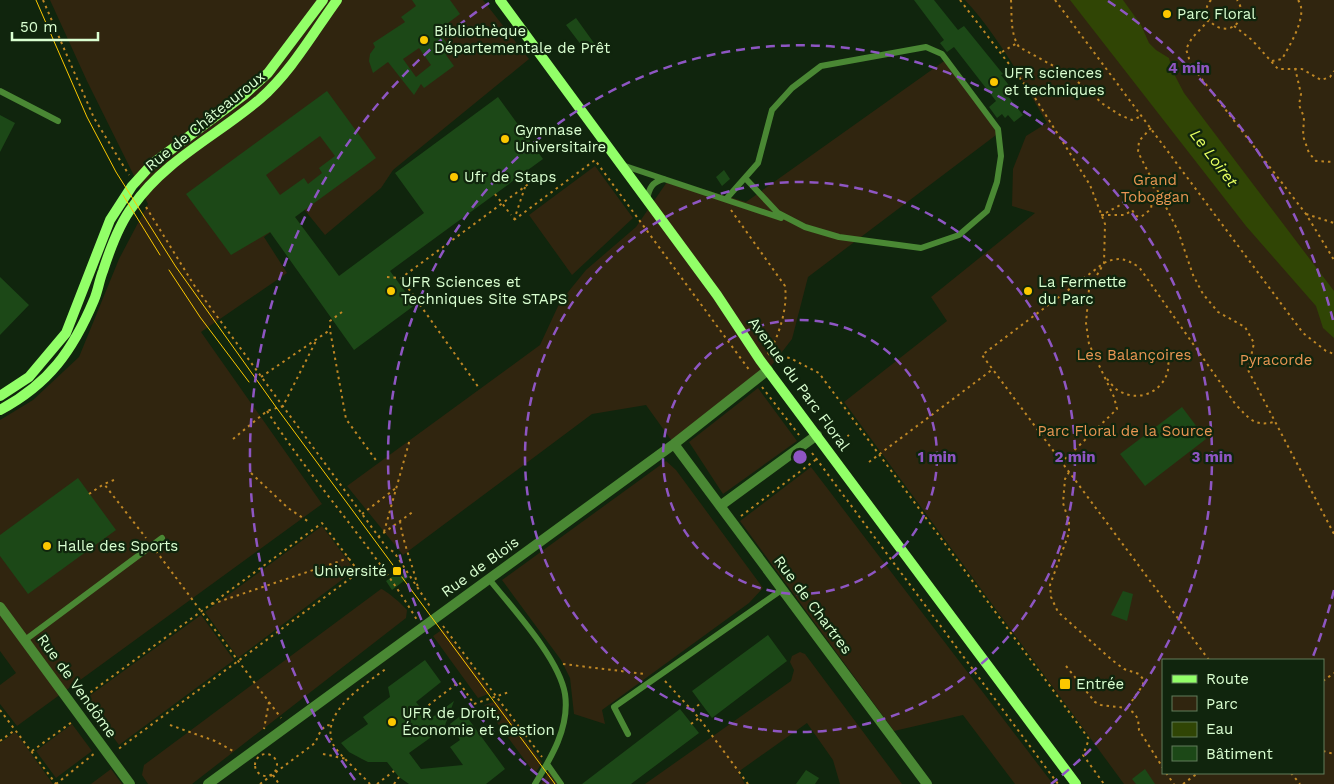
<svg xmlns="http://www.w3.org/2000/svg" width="1334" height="784" font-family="'Work Sans',sans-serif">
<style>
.green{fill:#30250f;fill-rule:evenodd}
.water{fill:#304505}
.building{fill:#1c4817;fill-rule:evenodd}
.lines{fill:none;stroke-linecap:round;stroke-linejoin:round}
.path{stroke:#bf8724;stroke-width:2;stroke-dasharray:2.5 4;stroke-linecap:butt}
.lane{stroke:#4a8834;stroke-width:6}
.street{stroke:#4a8834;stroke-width:10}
.secondary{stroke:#92ff68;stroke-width:10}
.tram{stroke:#fcc800;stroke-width:1}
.path-bridge{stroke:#bf8724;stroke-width:2;stroke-dasharray:2.5 4;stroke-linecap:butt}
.ring{fill:none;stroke:#8e56c3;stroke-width:2.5;stroke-dasharray:9 6}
.poi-dot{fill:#fcc800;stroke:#10250d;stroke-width:2}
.labels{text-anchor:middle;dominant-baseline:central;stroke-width:4.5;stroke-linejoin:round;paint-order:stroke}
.poi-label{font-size:15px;fill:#daffd1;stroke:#10250d;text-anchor:start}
.street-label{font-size:15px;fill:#daffd1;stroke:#10250d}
.park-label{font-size:15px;fill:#e99653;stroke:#10250d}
.water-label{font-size:16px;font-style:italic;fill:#e6ff5f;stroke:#10250d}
.centre{fill:#8e56c3;stroke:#10250d;stroke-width:2.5}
.ring-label{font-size:15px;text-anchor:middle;font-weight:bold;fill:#8e56c3;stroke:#10250d;stroke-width:4.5;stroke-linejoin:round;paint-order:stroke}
</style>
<rect width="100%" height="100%" fill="#10250d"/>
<!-- green -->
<path class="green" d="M50,0H483L529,59L393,170L381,188L325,235L303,208L264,237L287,273L201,332L322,504L17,726L0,704V685L16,673L0,651V420L33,400L79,357L119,259L148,204L87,81Z
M965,0H1334V784H1124L844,402L947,321L931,297L1035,213L1012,206L1013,169L1026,136L1047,123C1022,80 999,37 965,0ZM1163,660H1323V773H1163Z
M947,59L1000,132L808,277L792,339L768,370L674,444L646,405L592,414L403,555L347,486L540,345L560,302L586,270L636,227L669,179L746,202Z
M595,166L633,218L572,275L529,215Z
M758,388L797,441L723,494L689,442Z
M666,461L676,470L763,588L749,603L602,710L605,724L574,714L570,678L561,660L502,580Z
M811,467L1053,784H1015L963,715L894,731L740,521Z
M322,526L355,570L238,658L205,612Z
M381,589C386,590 404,606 407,610L406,618L192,784H148L142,775L144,765Z
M201,615L234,660L119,745L85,699Z
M443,629L491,693L478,698L433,636Z
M800,652L805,654L902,784H840L833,760L807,723L738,772L745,784H645L791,681L794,670L790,662L792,656Z
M497,701L542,762L535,774L484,705Z
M72,724L92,751L56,778L36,751Z
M15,732L17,734L53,784H0V743Z
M111,769L122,784H91Z
M549,771L558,784H541Z"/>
<!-- water -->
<path class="water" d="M1070,0H1123L1141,25L1149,43L1156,50L1169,58L1172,70L1184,93L1334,291V338L1323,328L1316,306L1246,226Z"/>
<!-- building -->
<path class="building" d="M412,0H450L460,14L440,29L444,34L442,36L452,51L446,55L454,66L424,88L421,84L414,95L388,62L373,73L369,61L370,54L375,47L373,43L405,22L401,17L416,6ZM419,48L431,65L416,77L403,59Z
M914,0H934L958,30L964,26L1003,74L1001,75L1014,92L1008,96L1023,115L1014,122L1008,115L1005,118L1002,114L997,118L989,107L996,101L954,47L947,52L940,43L944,40Z
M576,18L594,43L585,50L566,25Z
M327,91L376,158L295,217L339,276L424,213L395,173L498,97L543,159L390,271L415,305L354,350L270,232L231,255L186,194ZM320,136L335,156L319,168L322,173L308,184L304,178L280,195L266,175Z
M0,115L15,123L0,152Z
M724,170L730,179L722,186L716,177Z
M0,277L29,305L0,335Z
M1182,407L1206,439L1145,486L1120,454Z
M78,478L116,530L28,594L0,556V535Z
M403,569L409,577L392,590L386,581Z
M1123,591L1133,594L1127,621L1111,615Z
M768,635L787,661L712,718L692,691Z
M425,660L441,682L416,702L430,719L454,701L444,728L409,753L421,769L463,765L450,747L460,740L450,724L464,713L505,769L486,784H409L399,777L387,762H368L362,759L349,752L341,743L368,724L363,717L390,697L388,687Z
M680,709L699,733L631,784H582Z
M1145,769L1155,784H1136L1132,779Z
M806,770L819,778L815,784H796Z"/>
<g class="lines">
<!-- path -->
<path class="path" d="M43,0L94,118L129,175
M960,0L1035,98L1090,185L1105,224L1104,263L1089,289L1086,323L1089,344L1114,397L1117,409L1062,462
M1011,0C1012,16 1010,33 1019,47L1070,75L1103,104L1120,115L1132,120L1142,116
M1055,0L1303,333L1326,351L1334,354
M1211,0C1194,19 1228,42 1240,19C1243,12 1241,6 1237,0
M1209,20L1192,38L1186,49L1191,65L1306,214L1334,260
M1234,26L1252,40L1278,69H1302L1321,80L1330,77L1334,71
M1002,52L1017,43
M1272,61L1282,59C1290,45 1309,14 1298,0
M1295,68L1301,94L1299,105L1304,117L1303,136L1309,153L1316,161L1334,162
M1151,128L1139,141L1138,152L1178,231L1193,275L1203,294L1218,312L1245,327L1254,343L1248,370L1334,534
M1125,204L1124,203L1102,215H1125L1132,210L1136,216L1141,217L1151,209L1154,184
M146,207L194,285L387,548L394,552L431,608
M731,210L785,286C788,308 779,336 768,354
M1306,214L1334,223
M514,220L595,160L750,371
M514,220L525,187
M387,277L401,278L546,171
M401,278L479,388
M342,312L330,321V330L346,419L378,463
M768,354L790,358L819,373L1089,739L1083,755L1104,784
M261,377L330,330
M1107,379C1111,383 1115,390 1121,392C1150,407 1180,375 1164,350
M762,387L799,435
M267,411C313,483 373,546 417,620
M233,439L267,411L283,406L317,339
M837,444L849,435
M812,453L1058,784
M869,462L993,369
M1069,472L1065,479L1063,503L1069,522V533L1050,585L1051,597L1058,612L1112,660L1124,669L1139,674L1143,679V685L1127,708
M251,473L288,508L309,522
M114,480L104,484L146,538
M89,494L104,484
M362,514L396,488
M741,516L818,458
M400,521C403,544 413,565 418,588
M384,532L410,439
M378,537L414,511
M156,551L269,702L264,729
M212,604L349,558
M443,626L542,757
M1209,660L982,355L1104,263C1119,256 1126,259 1139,267L1236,405C1249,418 1254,427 1274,422
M563,664L645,674
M1066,666L1095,702L1101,705L1127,708L1134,713L1138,719L1139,730L1163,768
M665,681L699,718L748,784
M1323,681L1334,673
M80,700L322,523L359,572L117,750
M269,702L281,718
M0,710L56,784
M692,710L701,703
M413,717L459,682L474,704L509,692
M691,724L699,718
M170,725L215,741L235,752
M0,741L15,730
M32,751L72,722
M1323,751L1334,754
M255 765a11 11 0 1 1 22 0a11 11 0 1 1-22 0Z
M323,754L347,759
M1166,773L1174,784
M1291,773L1300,784
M273,775L279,784
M56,784L95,753
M260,784L315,743L321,730L327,725L332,726
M370,784C363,776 337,753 333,744C319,712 367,683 387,668
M377,784L394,771
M394,784L399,777
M1183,784L1198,773"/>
<!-- lane -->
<path class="lane" d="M0,91L58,121
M622,165L781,218
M727,198L758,163L772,110L792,88L821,66L926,47L942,54L998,129L1001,156L997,182L987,211L959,235L921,248L839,237L805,227L778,213L746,179
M647,200C649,188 652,182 664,179
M489,579C512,608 559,658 565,694C570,727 551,758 535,784
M25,640L162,538
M628,734L614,707L783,589
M547,764L561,784"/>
<!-- street -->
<path class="street" d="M674,444L927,784
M720,506L817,435
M0,607L130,784
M208,784L674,444L768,370"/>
<!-- secondary -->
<path class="secondary" d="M500,0L717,295L760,360L1076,784
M0,396L29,377L66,333L110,220L132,186L152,164L244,95L268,73L323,0
M0,410C49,384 73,350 94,300C98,291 99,281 103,271C110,249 119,224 133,206C165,160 218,135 260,99C291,72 313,33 337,0"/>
<!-- tram -->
<path class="tram" d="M36,0L87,117L116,172L176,267L276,407L555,784
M123,195L160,255
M169,270L200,317L249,382"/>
<!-- path-bridge -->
<path class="path-bridge" d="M495,194L511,215"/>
</g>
<!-- distance rings -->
<g class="ring">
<circle cx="800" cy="457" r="137"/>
<circle cx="800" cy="457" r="275"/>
<path d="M549 784A412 412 0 1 1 1051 784"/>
<path d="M1334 590A550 550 0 0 1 1312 659M355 780A550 550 0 0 1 492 1M1108 1A550 550 0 0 1 1334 324"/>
</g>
<!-- markers -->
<g class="poi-dot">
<circle cx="1167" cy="14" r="5"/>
<circle cx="424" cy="40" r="5"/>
<circle cx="994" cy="82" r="5"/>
<circle cx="505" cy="139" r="5"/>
<circle cx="454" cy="177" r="5"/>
<circle cx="391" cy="291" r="5"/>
<circle cx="1028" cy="291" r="5"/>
<circle cx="47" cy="546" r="5"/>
<rect x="392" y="566" width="10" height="10" rx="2.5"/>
<rect x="1059" y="678" width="12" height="12" rx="2.5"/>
<circle cx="392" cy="722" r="5"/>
</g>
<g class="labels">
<!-- poi labels -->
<g class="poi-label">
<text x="1177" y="14">Parc Floral</text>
<text x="434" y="31">Bibliothèque<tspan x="434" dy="17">Départementale de Prêt</tspan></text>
<text x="1004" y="73">UFR sciences<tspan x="1004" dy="17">et techniques</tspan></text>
<text x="515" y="130">Gymnase<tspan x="515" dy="17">Universitaire</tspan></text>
<text x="464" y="177">Ufr de Staps</text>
<text x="401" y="282">UFR Sciences et<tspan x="401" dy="17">Techniques Site STAPS</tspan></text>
<text x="1038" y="282">La Fermette<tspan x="1038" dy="17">du Parc</tspan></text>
<text x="57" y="546">Halle des Sports</text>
<text x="387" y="571" text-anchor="end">Université</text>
<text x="1076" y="684">Entrée</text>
<text x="402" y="713">UFR de Droit,<tspan x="402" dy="17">Économie et Gestion</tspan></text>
</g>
<!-- street labels -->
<g class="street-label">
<text transform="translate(205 121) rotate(-39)">Rue de Châteauroux</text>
<text transform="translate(799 384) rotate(54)">Avenue du Parc Floral</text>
<text transform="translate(480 567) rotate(-36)">Rue de Blois</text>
<text transform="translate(813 605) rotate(53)">Rue de Chartres</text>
<text transform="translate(77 686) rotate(54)">Rue de Vendôme</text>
</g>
<!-- park labels -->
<g class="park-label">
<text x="1155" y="180">Grand<tspan x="1155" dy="17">Toboggan</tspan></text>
<text x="1134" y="355">Les Balançoires</text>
<text x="1276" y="360">Pyracorde</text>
<text x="1125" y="431">Parc Floral de la Source</text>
</g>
<!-- water labels -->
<g class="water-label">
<text transform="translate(1214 158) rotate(53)">Le Loiret</text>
</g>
</g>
<circle cx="800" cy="457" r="8" class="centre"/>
<g class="ring-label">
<text x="1189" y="73">4 min</text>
<text x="937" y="462">1 min</text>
<text x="1075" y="462">2 min</text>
<text x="1212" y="462">3 min</text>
</g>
<!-- legend -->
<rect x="1162" y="659" width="162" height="115" fill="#10250d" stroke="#617c5b"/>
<rect x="1172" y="675" width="25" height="8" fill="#92ff68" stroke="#617c5b"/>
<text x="1206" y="684" font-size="15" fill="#daffd1">Route</text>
<rect x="1172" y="696" width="25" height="15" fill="#30250f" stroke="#617c5b"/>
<text x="1206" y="709" font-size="15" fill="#daffd1">Parc</text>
<rect x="1172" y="722" width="25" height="15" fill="#304505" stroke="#617c5b"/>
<text x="1206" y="734" font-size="15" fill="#daffd1">Eau</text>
<rect x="1172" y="746" width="25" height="15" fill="#1c4817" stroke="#617c5b"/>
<text x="1206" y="759" font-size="15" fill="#daffd1">Bâtiment</text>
<!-- scale -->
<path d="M12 32v8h86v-8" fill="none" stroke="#daffd1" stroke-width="2.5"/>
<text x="20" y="32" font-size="15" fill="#daffd1" stroke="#10250d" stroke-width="4" paint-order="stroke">50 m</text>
</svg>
